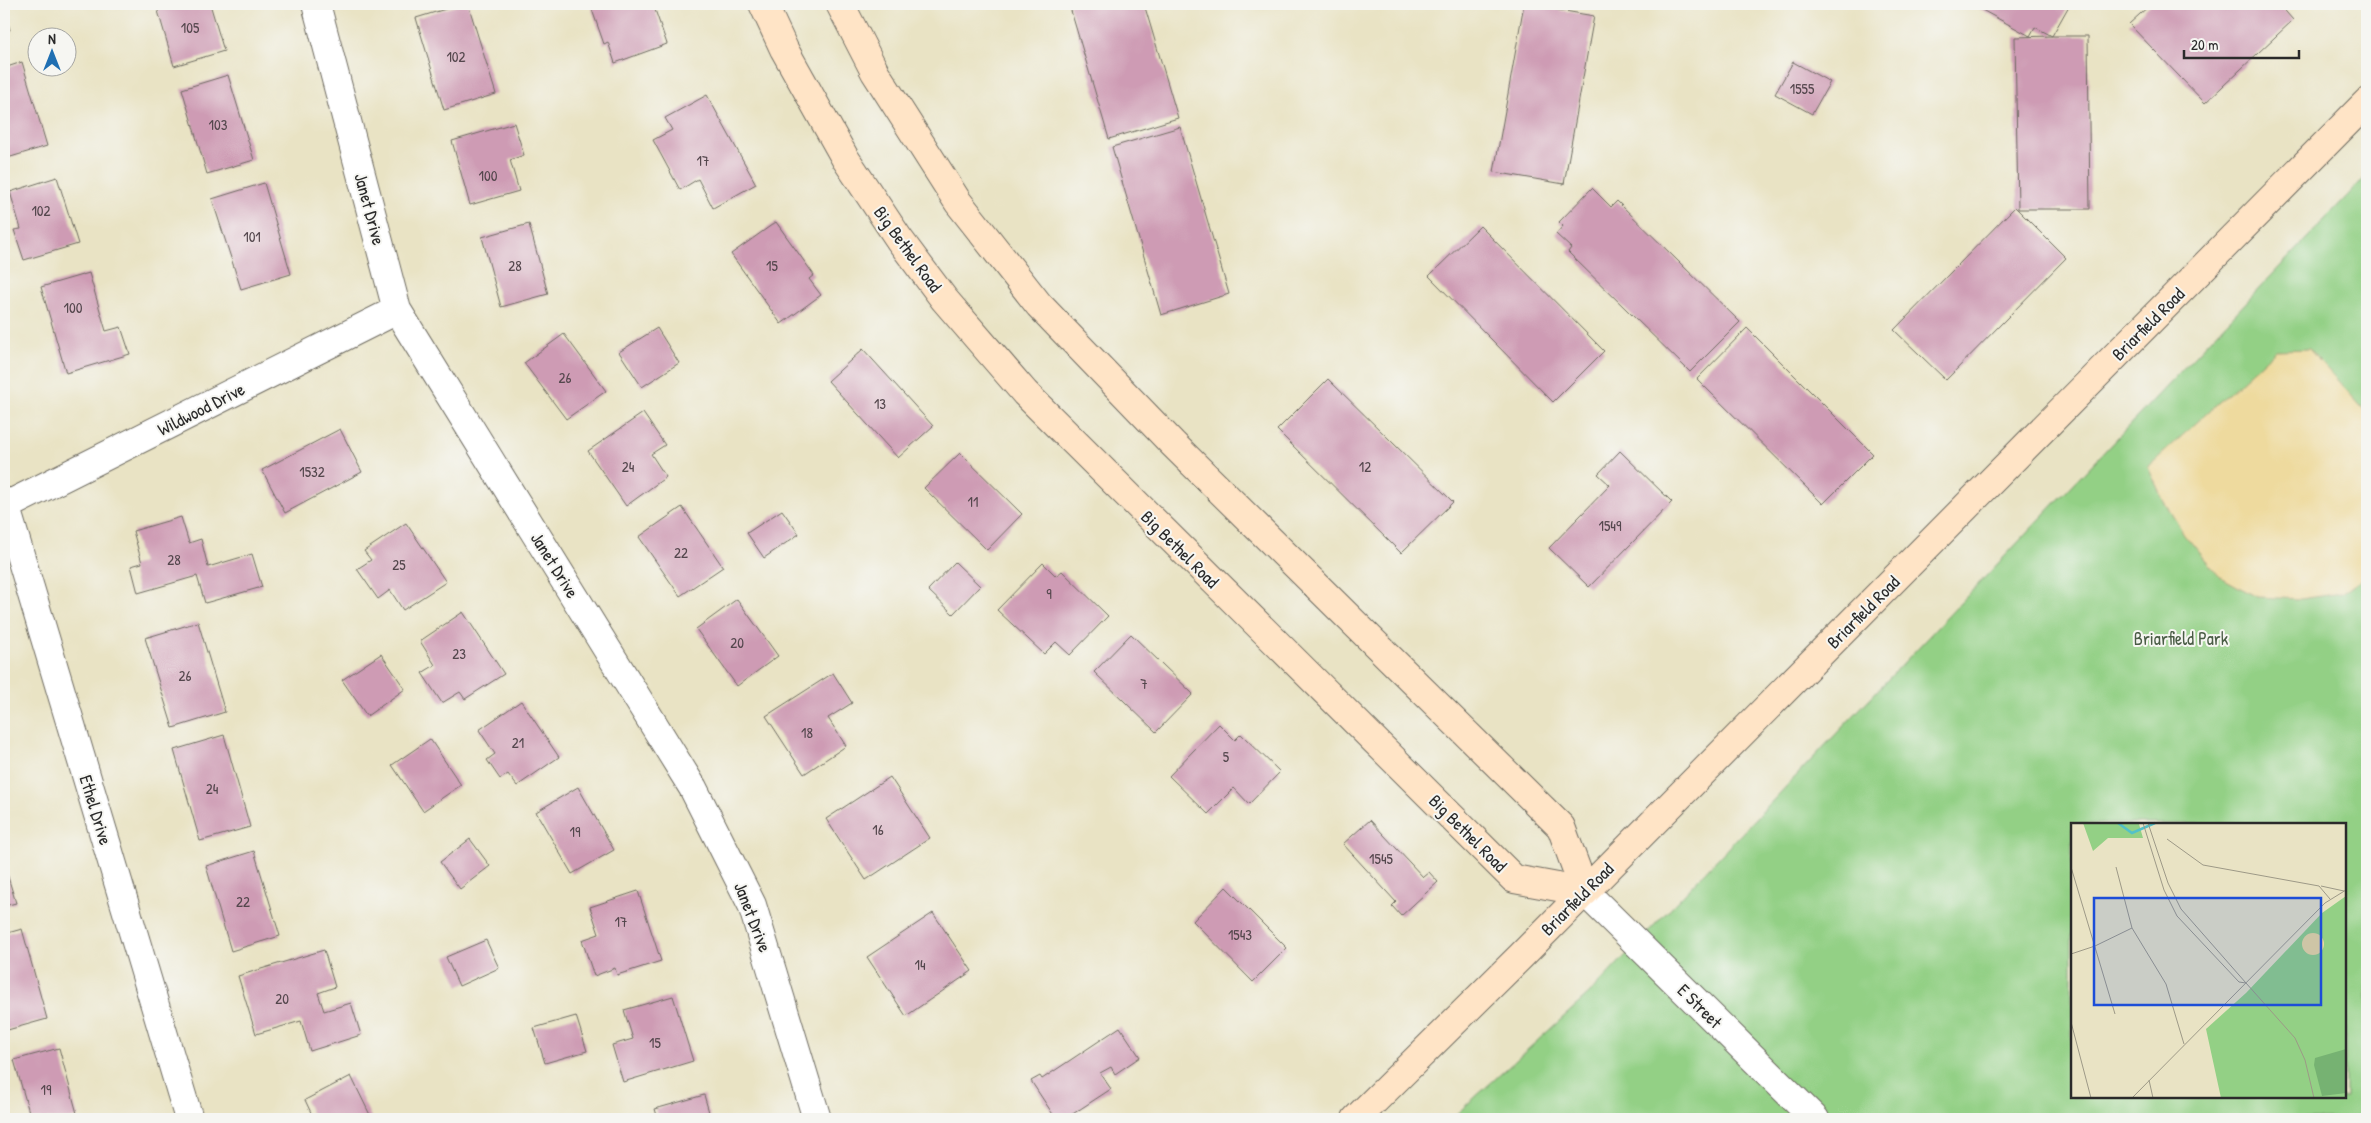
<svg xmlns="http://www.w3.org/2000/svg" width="2371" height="1123" font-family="'Patrick Hand',sans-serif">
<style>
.green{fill:#93d085;stroke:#5f7e58;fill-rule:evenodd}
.sand{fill:#eeda9e;stroke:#8c8264}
.building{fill:#ce9bb4}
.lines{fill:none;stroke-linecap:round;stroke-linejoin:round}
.minor-casing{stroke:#6e6b61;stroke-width:30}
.tertiary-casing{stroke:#6e6b61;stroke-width:30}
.secondary-casing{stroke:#6e6b61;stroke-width:30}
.minor{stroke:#fff;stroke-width:28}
.tertiary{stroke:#fff;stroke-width:28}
.secondary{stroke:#ffe4c6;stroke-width:28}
.labels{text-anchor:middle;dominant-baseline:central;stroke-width:4;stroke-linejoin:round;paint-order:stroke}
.number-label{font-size:15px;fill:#54474d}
.street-label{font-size:18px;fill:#2b2b2b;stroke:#f6f6f2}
.park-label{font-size:18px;fill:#4a5d46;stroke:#f6f6f2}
.inset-river{fill:none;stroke:#53c1c8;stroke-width:2.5}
.inset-road{fill:none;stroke:#9d9987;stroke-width:1}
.view{fill:#1d4ed8;fill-opacity:0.15;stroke:#1d4ed8;stroke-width:2.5}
.inset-edge{fill:none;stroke:#2b2b2b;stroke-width:2.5}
</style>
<rect width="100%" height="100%" fill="#f6f6f2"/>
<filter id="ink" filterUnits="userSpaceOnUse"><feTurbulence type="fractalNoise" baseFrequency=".02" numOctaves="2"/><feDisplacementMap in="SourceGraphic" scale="10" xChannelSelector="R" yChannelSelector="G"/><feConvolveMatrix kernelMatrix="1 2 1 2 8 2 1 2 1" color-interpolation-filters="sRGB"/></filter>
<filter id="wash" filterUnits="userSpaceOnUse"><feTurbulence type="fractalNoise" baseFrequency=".0096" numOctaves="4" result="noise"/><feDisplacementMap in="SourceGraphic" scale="20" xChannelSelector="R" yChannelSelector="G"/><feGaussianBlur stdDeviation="1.12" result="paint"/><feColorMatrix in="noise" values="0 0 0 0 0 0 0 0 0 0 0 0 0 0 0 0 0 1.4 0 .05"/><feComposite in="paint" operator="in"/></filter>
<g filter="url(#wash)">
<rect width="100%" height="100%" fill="#e9e3c4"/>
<!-- green -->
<path class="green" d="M2367,175V1119H1451L1589,994ZM2072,824H2345V1097H2072Z"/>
<!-- sand -->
<path class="sand" d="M2309,349L2367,413V576L2342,593L2301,599L2257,597L2219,576L2184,534L2164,502L2148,467L2276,350Z"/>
<g id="blocks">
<!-- building -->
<path class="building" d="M156,4H210L224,51L174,66Z
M462,4H468L496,94L444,110L416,18Z
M590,4H653L667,44L615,63L608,42L604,44Z
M1069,4H1144L1178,118L1109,139Z
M1524,4L1594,16L1564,184L1494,172Z
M1584,4H1597L1596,7Z
M1971,4H2070L2052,36H2088L2090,209H2018L2015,37L2052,36L2035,27L2030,36Z
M2151,4H2279L2293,20L2205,103L2129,24Z
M4,10L10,30L4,32Z
M22,62L47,146L4,159V68Z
M1793,62L1830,82L1812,114L1775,94Z
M228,75L254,160L207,174L182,89Z
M707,95L756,184L713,208L698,179L680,190L653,140L672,130L665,118Z
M514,123L524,155L510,160L519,191L470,205L452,141Z
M1180,127L1229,294L1161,315L1112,147Z
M57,177L78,244L24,260L14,230L21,229L10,192Z
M264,183L291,274L241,289L212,199Z
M1592,188L1611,207L1617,201L1740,322L1690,372L1568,252L1571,248L1556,234L1563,226L1559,222Z
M2015,207L2066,258L1946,380L1894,330Z
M776,222L814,275L809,279L821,295L781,324L731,254Z
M529,224L548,294L501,307L482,237Z
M1480,226L1604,351L1553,402L1429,276Z
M89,273L106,331L121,327L130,354L66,373L41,287Z
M657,328L679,363L642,387L619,352Z
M1747,328L1873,454L1823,504L1697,379Z
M564,334L606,391L566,419L524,363Z
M863,349L933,426L898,458L828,381Z
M1328,379L1453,502L1401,553L1277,430Z
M643,413L665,445L651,454L666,477L626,506L588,451Z
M340,429L362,472L285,513L262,470Z
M1620,451L1672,502L1589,587L1549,548L1610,485L1598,474Z
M960,453L1022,514L987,550L924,488Z
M682,507L723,567L680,596L639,537Z
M782,510L799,534L764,558L747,533Z
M181,517L189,543L201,539L208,567L252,554L262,587L205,603L197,576L138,593L131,566L142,563L133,531Z
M406,523L446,582L403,610L390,590L378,599L357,569L371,560L364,551Z
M955,562L980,586L953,614L928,590Z
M1043,563L1056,576L1062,571L1108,616L1070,655L1056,642L1044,654L997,610Z
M737,599L778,656L737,686L696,629Z
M463,612L504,674L465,699L460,692L442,703L422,673L435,665L420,641Z
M198,622L225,712L173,728L145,638Z
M1131,634L1193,694L1156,732L1094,672Z
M381,654L405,689L367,716L342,680Z
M833,673L852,703L828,718L846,746L804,774L766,716Z
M521,701L559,757L517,786L508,774L500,779L487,760L495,754L479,730Z
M1219,724L1235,740L1241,734L1280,772L1249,804L1234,788L1208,814L1169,776Z
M224,735L250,827L200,841L174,750Z
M430,739L461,785L423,811L392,765Z
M890,777L930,838L866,880L826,819Z
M578,787L614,850L572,874L536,812Z
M1370,820L1423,877L1429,872L1438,882L1401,916L1392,906L1396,902L1343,844Z
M470,839L490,866L460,889L440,862Z
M254,851L280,936L231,951L206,866Z
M4,864L16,903L4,906Z
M1226,887L1287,948L1253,982L1193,921Z
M638,891L661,961L617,975L615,968L594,976L582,940L599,934L590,907Z
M933,913L972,971L906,1016L867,957Z
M22,929L47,1019L4,1031V934Z
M486,940L499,968L459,986L446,957Z
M324,950L335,987L318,993L324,1011L351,1003L361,1035L310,1051L301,1021L256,1034L238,976Z
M673,996L693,1061L623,1082L612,1045L633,1039L624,1010Z
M576,1016L587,1051L545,1063L534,1028Z
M1120,1027L1140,1057L1115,1074L1111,1067L1100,1073L1111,1089L1065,1119H1056L1031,1081L1040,1076L1042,1079Z
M59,1048L78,1117L70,1119H31L14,1060Z
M351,1076L372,1119H314L305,1100Z
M2367,1083V1100L2363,1084Z
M704,1095L711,1119H658L655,1109Z"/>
</g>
</g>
<g filter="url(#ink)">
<use href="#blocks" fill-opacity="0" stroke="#6e6b61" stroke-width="1"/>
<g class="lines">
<defs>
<path id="minor" d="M316,4L397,310L693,788L752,905L817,1119
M4,501L189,1119
M4,507L397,310"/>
<path id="tertiary" d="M1585,892L1815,1119"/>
<path id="secondary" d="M763,4L784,49L845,158L899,239L944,299L1025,393L1514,879L1585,892
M840,4L875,72L958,202L1039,305L1173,444L1561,827L1585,892
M1356,1119L1521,956L2367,102"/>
</defs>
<!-- minor casing -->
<use href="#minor" class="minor-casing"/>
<!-- tertiary casing -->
<use href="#tertiary" class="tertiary-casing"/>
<!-- secondary casing -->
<use href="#secondary" class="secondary-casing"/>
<!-- minor -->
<use href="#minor" class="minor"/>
<!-- tertiary -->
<use href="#tertiary" class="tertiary"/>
<!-- secondary -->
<use href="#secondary" class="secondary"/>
</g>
</g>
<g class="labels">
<!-- number labels -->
<g class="number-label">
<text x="190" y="27">105</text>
<text x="456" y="56">102</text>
<text x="1802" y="88">1555</text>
<text x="218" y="124">103</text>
<text x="703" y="160">17</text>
<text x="488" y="175">100</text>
<text x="41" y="210">102</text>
<text x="252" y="236">101</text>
<text x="515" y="265">28</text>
<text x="772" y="265">15</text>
<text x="73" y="307">100</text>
<text x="565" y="377">26</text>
<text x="880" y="403">13</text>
<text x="628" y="466">24</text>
<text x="1365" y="466">12</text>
<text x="312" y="471">1532</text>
<text x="973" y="501">11</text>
<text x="1610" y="525">1549</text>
<text x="681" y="552">22</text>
<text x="174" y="559">28</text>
<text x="399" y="564">25</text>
<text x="1049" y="593">9</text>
<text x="737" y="642">20</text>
<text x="459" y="653">23</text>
<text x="185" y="675">26</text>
<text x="1144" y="683">7</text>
<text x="807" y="732">18</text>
<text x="518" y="742">21</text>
<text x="1226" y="756">5</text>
<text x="212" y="788">24</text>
<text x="878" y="829">16</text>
<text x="575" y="831">19</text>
<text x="1381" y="858">1545</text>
<text x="243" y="901">22</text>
<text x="621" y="921">17</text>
<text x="1240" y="934">1543</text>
<text x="920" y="964">14</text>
<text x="282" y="998">20</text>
<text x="655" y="1042">15</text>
<text x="46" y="1089">19</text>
</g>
<!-- street labels -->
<g class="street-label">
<text transform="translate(370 209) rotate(75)">Janet Drive</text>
<text transform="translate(908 249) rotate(54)">Big Bethel Road</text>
<text transform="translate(2148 324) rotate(-45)">Briarfield Road</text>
<text transform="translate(201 409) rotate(-27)">Wildwood Drive</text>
<text transform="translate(1180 549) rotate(45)">Big Bethel Road</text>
<text transform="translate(555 565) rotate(58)">Janet Drive</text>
<text transform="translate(1863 612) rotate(-45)">Briarfield Road</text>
<text transform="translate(96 810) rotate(73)">Ethel Drive</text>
<text transform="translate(1468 833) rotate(45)">Big Bethel Road</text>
<text transform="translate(1577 899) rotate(-45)">Briarfield Road</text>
<text transform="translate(753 917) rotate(69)">Janet Drive</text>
<text transform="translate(1700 1006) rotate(45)">E Street</text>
</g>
<!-- park labels -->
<g class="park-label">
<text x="2181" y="638">Briarfield Park</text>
</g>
</g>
<!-- overview -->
<g transform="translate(2071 823)">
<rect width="275" height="275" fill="#e9e3c4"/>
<path d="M12,0L68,1L72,15H37L22,28ZM275,73V275H150L135,206L175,170L251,90Z" fill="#93d085"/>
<path d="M275,226V270L251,273L243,242L244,235Z" fill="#76b272"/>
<path d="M231 121a11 11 0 1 1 22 0a11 11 0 1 1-22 0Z" fill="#eeda9e"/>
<path class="inset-river" d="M47,0L61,10L84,0"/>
<path class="inset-road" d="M72,0L93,67L106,93L168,159L175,160M77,0L97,60L110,86L175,160M96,16L132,42L248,63L259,76M0,44L44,191M45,44L61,105L95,161L113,221M250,63L273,68M0,131L24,123L61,105M175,160L224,215L234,237L243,275M0,199L20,275M78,257L82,275M61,275L254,80L275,67"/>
<path class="view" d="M23,75H250V182H23Z"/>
<rect width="275" height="275" class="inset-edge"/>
</g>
<!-- margin -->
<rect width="2371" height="1123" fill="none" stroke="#f6f6f2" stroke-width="20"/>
<!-- north arrow -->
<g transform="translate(52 52)"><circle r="24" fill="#f6f6f2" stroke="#a5a5a2"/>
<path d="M0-4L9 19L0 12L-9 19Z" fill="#1f6fb2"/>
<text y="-8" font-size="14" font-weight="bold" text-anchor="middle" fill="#2b2b2b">N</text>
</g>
<!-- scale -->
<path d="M2184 50v8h115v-8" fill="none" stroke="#2b2b2b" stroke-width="2.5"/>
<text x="2191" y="50" font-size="15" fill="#2b2b2b" stroke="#f6f6f2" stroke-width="4" paint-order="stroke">20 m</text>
</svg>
